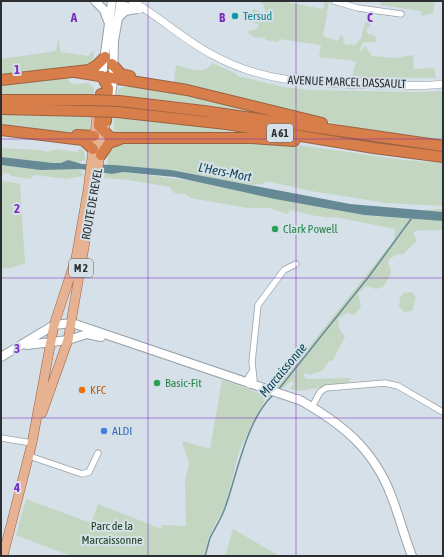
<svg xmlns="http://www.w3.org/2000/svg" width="444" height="557" font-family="'Asap Condensed',sans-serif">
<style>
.green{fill:#c3d6c2}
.water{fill:#658a96}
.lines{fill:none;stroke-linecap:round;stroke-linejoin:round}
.stream{stroke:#658a96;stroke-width:1.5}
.minor-casing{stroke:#98a2a9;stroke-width:7}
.tertiary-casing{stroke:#98a2a9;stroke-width:8}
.secondary-casing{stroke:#98a2a9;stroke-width:10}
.primary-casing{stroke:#9b6242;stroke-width:10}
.motorway-casing{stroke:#9b6242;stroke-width:12}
.minor{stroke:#fff;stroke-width:5.5}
.tertiary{stroke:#fff;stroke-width:7}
.secondary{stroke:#fff;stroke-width:8}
.primary{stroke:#e7b292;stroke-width:9}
.motorway{stroke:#d77e4a;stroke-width:10}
.motorway-bridge-casing{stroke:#9b6242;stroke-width:12;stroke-linecap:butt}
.motorway-bridge{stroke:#d77e4a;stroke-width:10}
.grid{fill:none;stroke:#7b2cbf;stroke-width:1;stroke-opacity:0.55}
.culture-dot{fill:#0f9aa8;stroke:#d6e0e8;stroke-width:1.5}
.leisure-dot{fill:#2e9e5b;stroke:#d6e0e8;stroke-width:1.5}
.food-dot{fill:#e8710a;stroke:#d6e0e8;stroke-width:1.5}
.shop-dot{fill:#3f7fe0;stroke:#d6e0e8;stroke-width:1.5}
.labels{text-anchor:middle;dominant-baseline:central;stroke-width:4;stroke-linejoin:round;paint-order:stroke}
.shield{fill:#d6e0e8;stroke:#5e6469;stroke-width:1}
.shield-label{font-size:11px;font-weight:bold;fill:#2b2f32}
.culture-label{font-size:12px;fill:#0d838f;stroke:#d6e0e8;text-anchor:start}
.street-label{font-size:12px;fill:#2b2f32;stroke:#d6e0e8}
.leisure-label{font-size:12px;fill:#27864d;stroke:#d6e0e8;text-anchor:start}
.food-label{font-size:12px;fill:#c56008;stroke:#d6e0e8;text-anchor:start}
.shop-label{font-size:12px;fill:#366cbe;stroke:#d6e0e8;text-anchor:start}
.park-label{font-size:12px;fill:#1d431f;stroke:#d6e0e8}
.water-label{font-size:13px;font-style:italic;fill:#0c4554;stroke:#d6e0e8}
.grid-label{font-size:13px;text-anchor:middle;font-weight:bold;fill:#7b2cbf;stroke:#d6e0e8;stroke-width:4;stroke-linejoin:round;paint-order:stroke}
</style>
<rect width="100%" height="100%" fill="#d6e0e8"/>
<!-- green -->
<path class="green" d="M257,1H280L323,9L325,1H329L323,36L338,41L340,35L344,38L343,43L347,45L351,44L354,46L361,38L367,17L371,19L370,26L366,30L368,34L374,35L377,39L375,42H365L361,45L360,52L365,46L372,56L395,58L413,55L414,69L434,68L436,78H352L356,61L319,57L321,45L279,39L278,42L265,40V37L256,38L248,33L249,31L257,29L259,25L248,20L253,9L266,14L263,4Z
M381,1H435L433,13L421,16V11L380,5Z
M58,39L61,52L88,56L94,50L93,64L1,77V59L56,51Z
M212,63L237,74V76L284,87L309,90L422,92L443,91V142L401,137L281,112L174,82L176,65C187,68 205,76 212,63Z
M65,76L72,84L89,83L94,89V94H1V83Z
M130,84L170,90L271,115L214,106L117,95L118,90L122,87H129Z
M51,114L91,117L89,131L87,134L1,126V115Z
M114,118L193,125L240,133H114Z
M277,142L404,160L443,163V206L387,203L311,191L266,181L262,184L248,185L171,170L107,166L109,148L121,143Z
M1,148L39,150L48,152L56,149L77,152L80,148L84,151L85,160L76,163L68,160L61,163H53L1,157Z
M1,165L16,167L80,169L84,176L65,179L35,175L30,179L12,176L8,173L1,174Z
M105,172L112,174L123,172L193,181L364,215L381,217L395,207L399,209L404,218C416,209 428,209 443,209V230C433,231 423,229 413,232L417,241L402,255L398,254L389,259L388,264L391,269V274L383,287L376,289L366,286L358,293L361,307L354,315L348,313L338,318L339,328L345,337L333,360L329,361L323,370L310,375L305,373L303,375L306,379L350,378L349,382L300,391L290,389L294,383L291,381L283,388L277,387L394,240L395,229L335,217C325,219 303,213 291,210L287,214L269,208H248L190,198L185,194L174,193L170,187L128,180L104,178Z
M5,181L20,184L25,263L11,268H1V182Z
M412,292L416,298L412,311L404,312L399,306L400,298L403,293Z
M222,380L267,396L239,451L226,504L209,536L204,556H71L16,535L26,499L91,523L98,504L162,529V525L186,526L185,480L189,464L182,441L210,449Z
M233,529L279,556H225Z"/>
<!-- water -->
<path class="water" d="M1,157L53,163H61L68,160L82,164L114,165L171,170L350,204L443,212V221L364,215L275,199L175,177L123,172L112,174L80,169L41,170L1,165Z"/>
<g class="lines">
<!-- stream -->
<path class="stream" d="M278,390L370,275L411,219
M205,556C207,550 208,544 210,538C215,528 221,519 225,508C237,475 246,420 273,395"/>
<defs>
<path id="minor" d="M334,1L358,8L401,14
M252,372L248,378L249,385L254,380L252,362L258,305L284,270L296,264
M312,407L320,392L326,388L385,383L398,386L443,412
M1,438L32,443
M29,456L82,474L89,472L98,453"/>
<path id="tertiary" d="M132,1C160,17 184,40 213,55C263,83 315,83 370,85C394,85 419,87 443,84
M120,4L139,10"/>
<path id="secondary" d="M95,1L104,10L108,21
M118,18L125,11L137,9
M102,76L112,1
M111,95L113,81L114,41L121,1
M27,345L68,340L87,334L101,337
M1,357L54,325L72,323L302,401
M298,399C341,423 373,448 391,495C399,515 404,536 412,556"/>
<path id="primary" d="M42,413L68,340L105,126
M3,556L32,443L54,325L76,258L88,190L97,116"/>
<path id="motorway" d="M112,64L121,74L130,76
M75,72L187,90L322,123
M102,76L108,88L106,121
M1,80L89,70L97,65L105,57
M101,94L99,126L111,138H251L294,141
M1,100H89
M119,101L204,111L443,146
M1,109L87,111
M117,112L226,124L374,148L443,157
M1,130L83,140L93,149
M77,135L94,136
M101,155L109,143L120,139"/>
</defs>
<!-- minor casing -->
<use href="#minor" class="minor-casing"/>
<!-- tertiary casing -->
<use href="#tertiary" class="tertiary-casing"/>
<!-- secondary casing -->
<use href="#secondary" class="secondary-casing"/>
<!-- primary casing -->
<use href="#primary" class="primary-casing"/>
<!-- motorway casing -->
<use href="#motorway" class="motorway-casing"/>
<!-- minor -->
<use href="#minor" class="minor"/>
<!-- tertiary -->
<use href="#tertiary" class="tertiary"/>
<!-- secondary -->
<use href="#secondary" class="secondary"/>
<!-- primary -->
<use href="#primary" class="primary"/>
<!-- motorway -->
<use href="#motorway" class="motorway"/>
<defs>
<path id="motorway-bridge" d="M89,100L119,101
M87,111L117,112"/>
</defs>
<!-- motorway-bridge casing -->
<use href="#motorway-bridge" class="motorway-bridge-casing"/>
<!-- motorway-bridge -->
<use href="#motorway-bridge" class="motorway-bridge"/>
</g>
<!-- grid -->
<path class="grid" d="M148,1V556M296,1V556M1,139H443M1,278H443M1,418H443"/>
<!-- markers -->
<circle class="culture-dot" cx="235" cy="16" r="4"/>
<g class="leisure-dot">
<circle cx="275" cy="229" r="4"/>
<circle cx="157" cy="383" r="4"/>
</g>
<circle class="food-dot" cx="82" cy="390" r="4"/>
<circle class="shop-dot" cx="104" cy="431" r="4"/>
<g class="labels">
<!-- shield labels -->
<g class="shield">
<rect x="267" y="124" width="26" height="18" rx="3"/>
<rect x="69" y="259" width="24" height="18" rx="3"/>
</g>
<g class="shield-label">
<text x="280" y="133">A 61</text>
<text x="81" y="268">M 2</text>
</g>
<!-- culture labels -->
<g class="culture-label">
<text x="243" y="16">Tersud</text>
</g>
<!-- street labels -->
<g class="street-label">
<text transform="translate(347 82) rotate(2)">AVENUE MARCEL DASSAULT</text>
<text transform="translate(92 204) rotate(-80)">ROUTE DE REVEL</text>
</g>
<!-- leisure labels -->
<g class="leisure-label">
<text x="283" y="229">Clark Powell</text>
<text x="165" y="383">Basic-Fit</text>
</g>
<!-- food labels -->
<g class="food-label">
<text x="90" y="390">KFC</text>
</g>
<!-- shop labels -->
<g class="shop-label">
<text x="112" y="431">ALDI</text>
</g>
<!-- park labels -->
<g class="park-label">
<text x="112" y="526">Parc de la<tspan x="112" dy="14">Marcaissonne</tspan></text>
</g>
<!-- water labels -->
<g class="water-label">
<text transform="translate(225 172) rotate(11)">L'Hers-Mort</text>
<text transform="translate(283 370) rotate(-50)">Marcaissonne</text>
</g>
</g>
<g class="grid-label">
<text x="74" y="22">A</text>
<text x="222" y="22">B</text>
<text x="370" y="22">C</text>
<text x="17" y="74">1</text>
<text x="17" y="213">2</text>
<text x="17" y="353">3</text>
<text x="17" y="492">4</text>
</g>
<!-- border -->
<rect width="444" height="557" fill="none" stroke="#2b2f32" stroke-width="4"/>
</svg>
